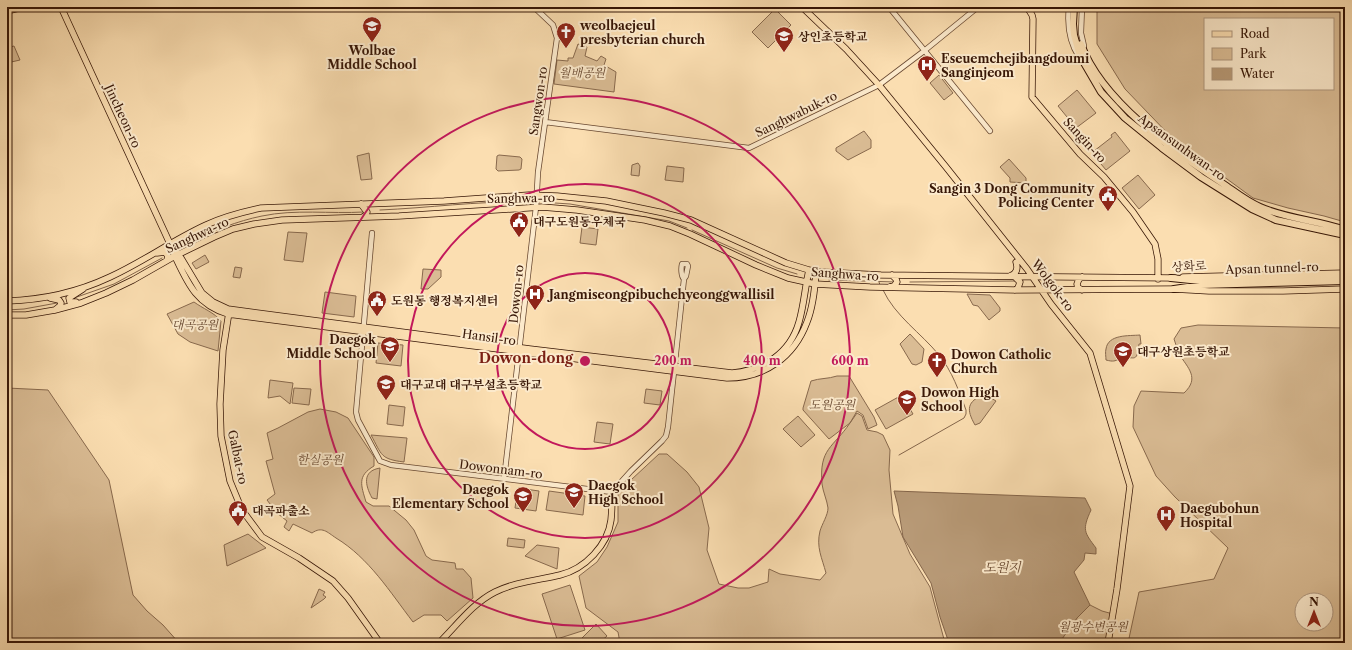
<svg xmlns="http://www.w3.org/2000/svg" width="1352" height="650" font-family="'Libre Caslon Text','Noto Serif KR',serif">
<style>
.green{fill:#dabc94;stroke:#88694d;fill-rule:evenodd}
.water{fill:#b89a77;stroke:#84654a}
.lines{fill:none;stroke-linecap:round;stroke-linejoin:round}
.stream{stroke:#84654a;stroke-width:1}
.minor-casing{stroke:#684831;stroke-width:6}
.major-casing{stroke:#371606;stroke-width:7}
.highway-casing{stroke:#371606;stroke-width:8}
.minor{stroke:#fceacc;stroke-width:4.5}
.major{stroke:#fbdeb1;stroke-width:5.5}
.highway{stroke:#fbdeb1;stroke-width:6}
.ring{fill:none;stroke:#c2185b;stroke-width:2}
.labels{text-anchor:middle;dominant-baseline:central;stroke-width:4;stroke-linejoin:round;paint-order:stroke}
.poi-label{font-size:12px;font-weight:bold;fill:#371606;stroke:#fceacc;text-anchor:start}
.park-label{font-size:12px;font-style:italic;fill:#684831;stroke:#fceacc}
.street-label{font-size:12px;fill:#371606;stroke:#fceacc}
.water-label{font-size:13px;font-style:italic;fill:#6b4b33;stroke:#fceacc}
.quarter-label{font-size:14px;font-weight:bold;fill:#7a1f14;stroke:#fceacc}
.centre{fill:#c2185b;stroke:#fceacc;stroke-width:2}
.ring-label{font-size:12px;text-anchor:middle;font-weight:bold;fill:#c2185b;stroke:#fceacc;stroke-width:4;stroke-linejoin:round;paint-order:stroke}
</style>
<rect width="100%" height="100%" fill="#fbdeb1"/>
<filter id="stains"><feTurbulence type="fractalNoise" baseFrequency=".005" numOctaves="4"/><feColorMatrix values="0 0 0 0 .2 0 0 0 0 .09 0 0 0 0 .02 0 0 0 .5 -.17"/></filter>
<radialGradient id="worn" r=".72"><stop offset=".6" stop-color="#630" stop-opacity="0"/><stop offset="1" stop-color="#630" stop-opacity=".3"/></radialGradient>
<!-- green -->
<path class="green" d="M1097,7H1345V222L1324,216L1288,208L1253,198L1175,141L1125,89L1097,44ZM1205,19H1333V89H1205Z
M775,9L791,25L768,48L752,32Z
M578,44L587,47L585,56L597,61L601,56L606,59L604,65L616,72L614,92L554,84L557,60L568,61V58H573Z
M14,46L20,60L7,63V48Z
M939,75L953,93L944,100L930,83Z
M1077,90L1096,113L1076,128L1058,106Z
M864,131L871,140V148L848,160L836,151V148Z
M1115,132L1130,151L1106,170L1096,158L1097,156L1094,151L1112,137L1111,135Z
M369,153L372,179L361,180L357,156Z
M499,155L520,157L522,159L521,169L519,170L498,171L496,169L497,156Z
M1009,159L1026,178V183L1010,182V178L1000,167Z
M638,163L640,166L639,176L631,175L632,165Z
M667,166L684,168L683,182L665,180Z
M1138,175L1155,195L1139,209L1122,188Z
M582,227L598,229L596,245L580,243Z
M288,232L307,233L303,262L284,260Z
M205,255L209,262L196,269L192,263Z
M235,267L242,268L240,278L233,277Z
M423,269L441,270V277L428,289H421Z
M325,292L356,296L354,317L322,313Z
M967,294L990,295L1000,308V311L989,320L978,306L973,305Z
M194,302C202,308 215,313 221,321L218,351L190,342L178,334L167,314Z
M1198,325L1345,328V643H1128L1139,592L1214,579L1228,548L1175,497L1156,476L1133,427L1134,406L1141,391L1184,393C1200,378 1188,368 1179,354C1177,349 1176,344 1174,339L1181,328ZM1302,600H1326V624H1302Z
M910,334L924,349L922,362L916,365L912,364L900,344Z
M1140,335L1141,344H1139C1137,366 1133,354 1120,359C1114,361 1114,362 1106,360C1106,357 1105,352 1106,349C1108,334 1129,336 1140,335Z
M378,343L403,345L401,366L376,363Z
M837,376H849L874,417L877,425L868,429L863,415L857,411L850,423L857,413L862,416L867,430L877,432L883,435L890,450L889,470L893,514L910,554L930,587L945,643H620L618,632L586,608L579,576L597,562L607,547L618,522V492L659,454H667L687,472L699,487L709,528L707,550L719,584L738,588H749L768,582L769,569L780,574L820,580L826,573C822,558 816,547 820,531C822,524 828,515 828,508C827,500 823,492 822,484C819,448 833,448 850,423L829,439L803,410V408L811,381C820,378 828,379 837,376Z
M270,380L293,383L290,404L280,396L268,398Z
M7,388L48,390L109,480L133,595L147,611L163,625L179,643H7Z
M294,388L311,389L309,405L292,403Z
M646,389L662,391L660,405L644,403Z
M984,394L996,401L980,423L975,425C966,409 967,402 984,394Z
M902,395L913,414L886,429L875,410Z
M389,405L405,407L403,426L387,424Z
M320,409L336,412L348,418L374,457V466C357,476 361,485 366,502L373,506H389L406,520L414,530L426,556L432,560L455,563L456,569H463L471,578L473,598L447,621L441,615H424L413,622C390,592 369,558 336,538C327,532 322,526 312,533L293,524L289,531L284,527L287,521L277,513L267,500L275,494L266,461L273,459L267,433L278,428L308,412Z
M798,416L815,435L801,447L783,429Z
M597,422L613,424L610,444L594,442Z
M371,435L407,438L404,462C380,459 382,455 371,435Z
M380,468L377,499L372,498C365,485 362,471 380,468Z
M518,488L539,491L536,511L515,508Z
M549,491L585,496L583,515L546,510Z
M248,534L266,548L227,566L224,545Z
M508,538L525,540L524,548L507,546Z
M537,545L559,548L557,569L525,556Z
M570,585L585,630L557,639L542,594Z
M319,589L325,592L323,595L326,597L324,599L311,608Z
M1090,605L1102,611L1113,614L1107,643H1059L1077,618Z
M596,624L607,636L599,643H579L578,642Z"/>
<!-- water -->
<path class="water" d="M894,491L1085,498L1091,510C1082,530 1084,532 1096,548V554L1085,553L1084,560L1074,572L1090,605L1077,618L1059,643H949L940,617L931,583L903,537L898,506Z"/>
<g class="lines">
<!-- stream -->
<path class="stream" d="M555,203L570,204L669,221L687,228
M380,210C428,208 477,201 525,202
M692,230L777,268L797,274
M189,242C213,231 237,221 262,216C295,209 330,214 364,212
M829,280L895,282
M879,282L880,285
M910,282L1016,281
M883,290C895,316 921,333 939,355C952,371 959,391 966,410V414L964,418L899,455
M74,298L114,284L162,258
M7,310L24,309L57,303"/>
<defs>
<path id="minor" d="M889,7L990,131
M1069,7C1067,25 1069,42 1079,57
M1082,7L1081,33L1084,46
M545,122L749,148L879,85L924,51L978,7
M372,233L356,412L358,420L380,461L391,465L612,492L631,471L662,441L666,436L668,427L684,279C681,276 681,268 682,264H687L688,266L686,276L684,279
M504,479L536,207L538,172L557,38L553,25L534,7"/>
<path id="major" d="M61,7L171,246
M802,7L846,49L879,85L946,167L1027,269L1051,304L1090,353L1130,486L1117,589L1108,643
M1027,7L1032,15L1033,19L1032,97L1080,154L1104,177L1133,212L1155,244L1158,259V279
M7,11L23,7
M361,204L367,212L366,215L363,217
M172,250C186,279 194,304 228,314C394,336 561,357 727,378C765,378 794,357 807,322C813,307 815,288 816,271
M157,253L165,252L168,256L167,260
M178,253L202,293L213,302L228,309L530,349L732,373C763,370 790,354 799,322C804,305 805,287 809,270
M1010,276C1017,274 1018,268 1016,262
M1014,276L1020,282L1018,288L1015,290
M1183,277L1345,273
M890,287L894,286L897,282L896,279L892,275
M1082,290L1078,288L1077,284L1079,279L1082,277
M50,298L59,300L61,303L60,306L55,310
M7,301C42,300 78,292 110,277C143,262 173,240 206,225C223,217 242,212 261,208L444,201L529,195L557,196L606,201L664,213L691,220L786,263L809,270L821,272L881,275L1175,278
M76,302H70L69,298L83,289
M229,312L223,350L220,404L221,436L230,481L242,510L262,537L299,558L333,581L348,598L380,643
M7,315H26L55,310L81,303L106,293L133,280L175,256L214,237L233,229L254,224L282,220L399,216L542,207L577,210L645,220L670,226L690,234L756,265L788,278L815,284L870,287L1015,290L1174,289L1209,291H1283L1345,289
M439,643C457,625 473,603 495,592C515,582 539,580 560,575C585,569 608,545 611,520C612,511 612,501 612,492"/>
<path id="highway" d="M1074,7L1073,24L1074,35L1080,56L1101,92L1125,118L1162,148L1201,177L1252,209L1276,220L1345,235
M1081,44C1101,100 1173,151 1222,183C1234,191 1246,201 1260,207C1287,219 1317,220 1345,230
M1171,278L1200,281L1345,277
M1174,289L1201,285L1345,281"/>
</defs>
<!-- minor casing -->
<use href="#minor" class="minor-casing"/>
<!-- major casing -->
<use href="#major" class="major-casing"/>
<!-- highway casing -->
<use href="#highway" class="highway-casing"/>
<!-- minor -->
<use href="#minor" class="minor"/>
<!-- major -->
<use href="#major" class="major"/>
<!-- highway -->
<use href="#highway" class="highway"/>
</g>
<!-- distance rings -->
<g class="ring">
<circle cx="585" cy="361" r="88"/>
<circle cx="585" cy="361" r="177"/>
<circle cx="585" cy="361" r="265"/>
</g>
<!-- icons -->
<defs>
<symbol id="school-pin" viewBox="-11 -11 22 30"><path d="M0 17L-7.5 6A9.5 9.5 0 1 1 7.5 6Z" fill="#8f2418" stroke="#fceacc"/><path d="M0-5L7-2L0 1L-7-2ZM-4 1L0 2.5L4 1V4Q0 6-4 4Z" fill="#fff"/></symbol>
<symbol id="church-pin" viewBox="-11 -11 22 30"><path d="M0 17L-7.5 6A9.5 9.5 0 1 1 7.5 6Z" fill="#8f2418" stroke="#fceacc"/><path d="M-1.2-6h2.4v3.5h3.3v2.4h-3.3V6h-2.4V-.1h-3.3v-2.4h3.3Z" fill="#fff"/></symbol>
<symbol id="hospital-pin" viewBox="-11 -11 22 30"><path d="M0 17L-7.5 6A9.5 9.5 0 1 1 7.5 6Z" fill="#8f2418" stroke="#fceacc"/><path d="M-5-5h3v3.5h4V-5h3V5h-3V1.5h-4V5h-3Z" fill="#fff"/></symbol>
<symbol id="civic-pin" viewBox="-11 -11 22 30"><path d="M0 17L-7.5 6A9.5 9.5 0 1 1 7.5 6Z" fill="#8f2418" stroke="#fceacc"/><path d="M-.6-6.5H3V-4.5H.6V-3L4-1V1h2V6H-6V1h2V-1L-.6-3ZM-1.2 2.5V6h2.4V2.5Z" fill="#fff"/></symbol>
</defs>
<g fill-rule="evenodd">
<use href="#school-pin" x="361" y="15" width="22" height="30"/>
<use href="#church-pin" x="555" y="21" width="22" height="30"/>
<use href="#school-pin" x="773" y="25" width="22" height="30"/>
<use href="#hospital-pin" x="916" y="54" width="22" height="30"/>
<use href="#civic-pin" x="1097" y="184" width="22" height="30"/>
<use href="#civic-pin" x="508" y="210" width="22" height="30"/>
<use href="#hospital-pin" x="524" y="283" width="22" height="30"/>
<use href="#civic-pin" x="366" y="289" width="22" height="30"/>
<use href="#school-pin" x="379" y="335" width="22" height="30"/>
<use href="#school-pin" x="1112" y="340" width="22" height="30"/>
<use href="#church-pin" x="926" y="350" width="22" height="30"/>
<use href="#school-pin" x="375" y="373" width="22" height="30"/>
<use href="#school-pin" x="896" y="388" width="22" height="30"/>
<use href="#school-pin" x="563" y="481" width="22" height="30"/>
<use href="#school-pin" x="512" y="485" width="22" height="30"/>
<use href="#civic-pin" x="227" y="499" width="22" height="30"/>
<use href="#hospital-pin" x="1155" y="504" width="22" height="30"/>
</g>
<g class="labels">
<!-- poi labels -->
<g class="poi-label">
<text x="580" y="25">weolbaejeul<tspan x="580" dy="14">presbyterian church</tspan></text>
<text x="798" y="36">상인초등학교</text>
<text x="372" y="50" text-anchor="middle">Wolbae<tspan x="372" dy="14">Middle School</tspan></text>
<text x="941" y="58">Eseuemchejibangdoumi<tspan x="941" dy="14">Sanginjeom</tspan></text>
<text x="1094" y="188" text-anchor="end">Sangin 3 Dong Community<tspan x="1094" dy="14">Policing Center</tspan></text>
<text x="533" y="221">대구도원동우체국</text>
<text x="549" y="294">Jangmiseongpibuchehyeonggwallisil</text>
<text x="391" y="300">도원동 행정복지센터</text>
<text x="376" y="339" text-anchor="end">Daegok<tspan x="376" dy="14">Middle School</tspan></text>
<text x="1137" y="351">대구상원초등학교</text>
<text x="951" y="354">Dowon Catholic<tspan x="951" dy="14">Church</tspan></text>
<text x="400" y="384">대구교대 대구부설초등학교</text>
<text x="921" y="392">Dowon High<tspan x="921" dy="14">School</tspan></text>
<text x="588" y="485">Daegok<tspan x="588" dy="14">High School</tspan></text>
<text x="509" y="489" text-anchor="end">Daegok<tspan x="509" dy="14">Elementary School</tspan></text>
<text x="1180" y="508">Daegubohun<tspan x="1180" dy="14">Hospital</tspan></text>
<text x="252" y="510">대곡파출소</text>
</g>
<!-- park labels -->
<g class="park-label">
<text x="582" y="72">월배공원</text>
<text x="195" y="324">대곡공원</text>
<text x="832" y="404">도원공원</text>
<text x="320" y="459">한실공원</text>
<text x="1093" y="626">월광수변공원</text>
</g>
<!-- street labels -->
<g class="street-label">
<text transform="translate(538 101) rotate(-82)">Sangwon-ro</text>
<text transform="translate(796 114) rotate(-26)">Sanghwabuk-ro</text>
<text transform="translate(123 116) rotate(65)">Jincheon-ro</text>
<text transform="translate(1085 140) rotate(47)">Sangin-ro</text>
<text transform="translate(1182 147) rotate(36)">Apsansunhwan-ro</text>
<text transform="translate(521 198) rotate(-1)">Sanghwa-ro</text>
<text transform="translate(197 235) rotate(-25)">Sanghwa-ro</text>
<text transform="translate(1189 266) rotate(-3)">상화로</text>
<text transform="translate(1272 268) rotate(-2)">Apsan tunnel-ro</text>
<text transform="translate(845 274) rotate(4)">Sanghwa-ro</text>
<text transform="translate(1053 285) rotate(53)">Wolgok-ro</text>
<text transform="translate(516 294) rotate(-84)">Dowon-ro</text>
<text transform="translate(489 337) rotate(8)">Hansil-ro</text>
<text transform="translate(238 457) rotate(78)">Galbat-ro</text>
<text transform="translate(501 469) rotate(7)">Dowonnam-ro</text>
</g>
<!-- water labels -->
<g class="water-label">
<text x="1002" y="567">도원지</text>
</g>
<!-- quarter labels -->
<g class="quarter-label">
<text x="526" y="358">Dowon-dong</text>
</g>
</g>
<circle cx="585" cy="361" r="6" class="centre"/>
<g class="ring-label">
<text x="673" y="365">200 m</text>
<text x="762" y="365">400 m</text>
<text x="850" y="365">600 m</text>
</g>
<!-- margin -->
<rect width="1352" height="650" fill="none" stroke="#fbdeb1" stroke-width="24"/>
<rect x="8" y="8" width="1336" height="634" fill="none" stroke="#371606" stroke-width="2"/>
<rect x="12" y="12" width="1328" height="626" fill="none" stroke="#371606"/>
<!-- legend -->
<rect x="1204" y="18" width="130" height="72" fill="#fceacc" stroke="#ad957d"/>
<rect x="1212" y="31" width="20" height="6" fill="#fbdeb1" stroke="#ad957d"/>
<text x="1240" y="38" font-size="12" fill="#371606">Road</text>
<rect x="1212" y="48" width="20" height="12" fill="#dabc94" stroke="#ad957d"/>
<text x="1240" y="58" font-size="12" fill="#371606">Park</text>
<rect x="1212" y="68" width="20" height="12" fill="#b89a77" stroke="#ad957d"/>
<text x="1240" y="78" font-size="12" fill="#371606">Water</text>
<!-- north arrow -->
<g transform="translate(1314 612)"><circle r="19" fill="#fceacc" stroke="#ad957d"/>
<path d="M0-3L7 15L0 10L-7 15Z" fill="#8f2418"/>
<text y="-6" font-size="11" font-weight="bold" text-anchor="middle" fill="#371606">N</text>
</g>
<rect width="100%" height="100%" filter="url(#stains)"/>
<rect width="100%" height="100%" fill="url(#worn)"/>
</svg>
